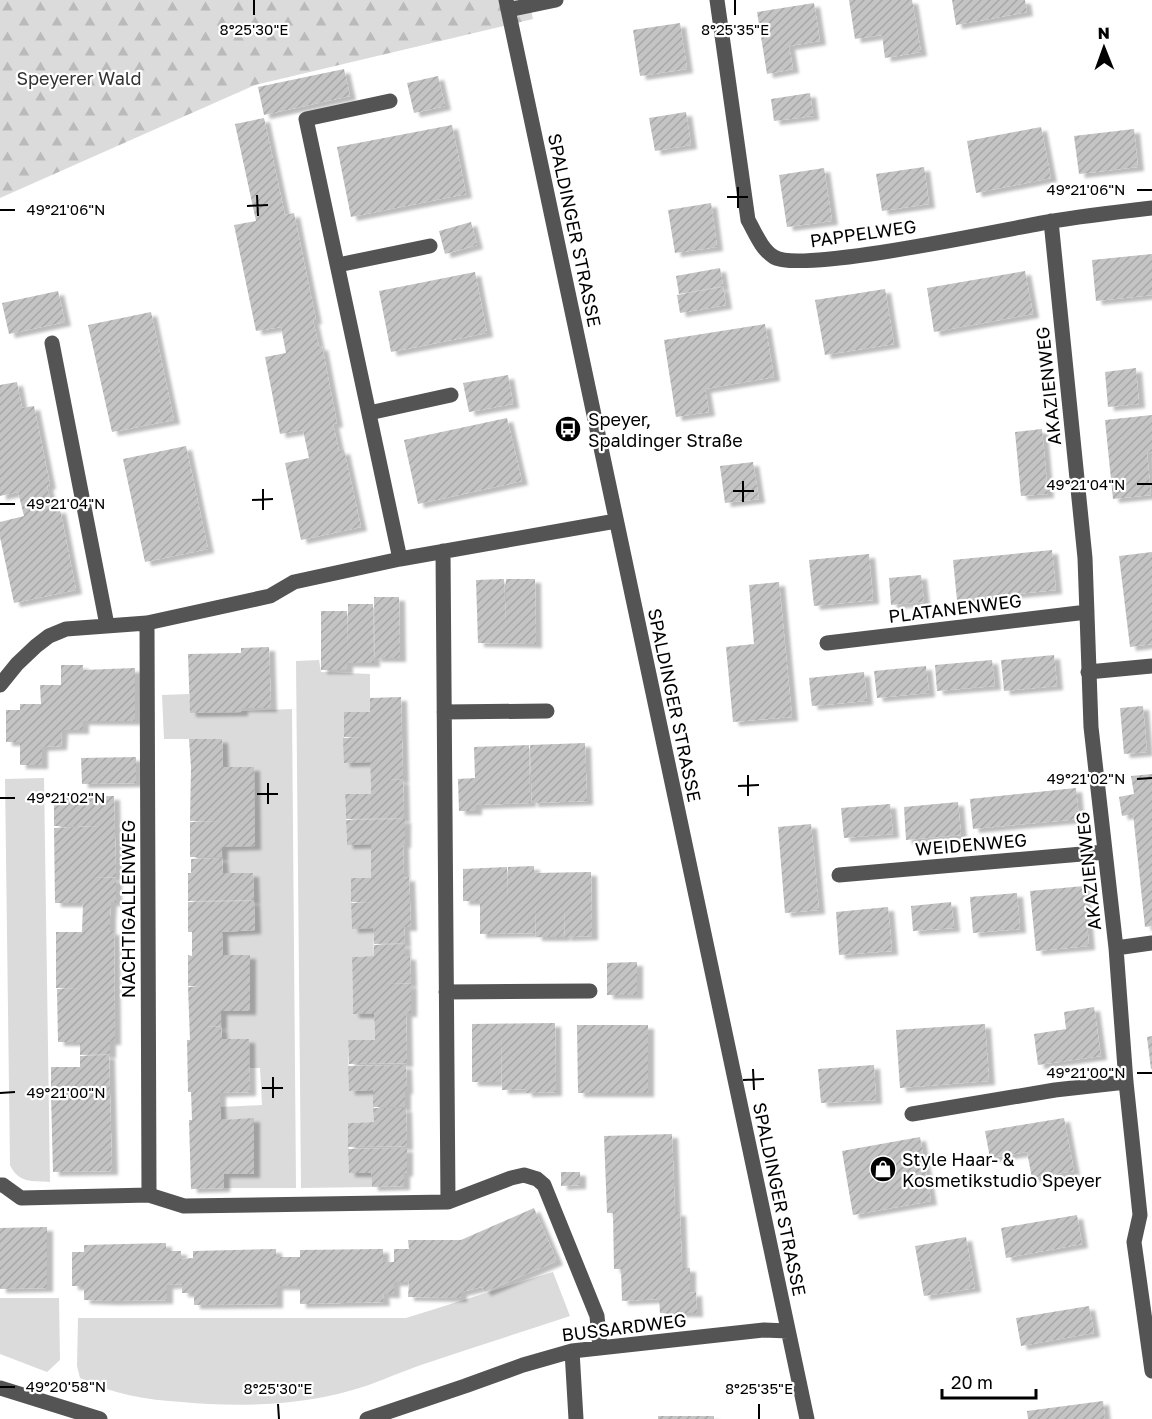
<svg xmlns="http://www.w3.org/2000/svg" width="1152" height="1419" font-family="'Golos Text',sans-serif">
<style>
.green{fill:#dbdbdb}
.forest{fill:url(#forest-firs)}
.building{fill:url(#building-hatch);filter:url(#shadow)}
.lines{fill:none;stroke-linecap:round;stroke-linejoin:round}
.minor{stroke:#545454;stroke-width:15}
.ticks{fill:none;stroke:#000;stroke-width:2}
.labels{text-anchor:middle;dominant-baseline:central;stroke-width:4.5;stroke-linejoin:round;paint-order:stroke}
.park-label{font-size:18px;fill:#323232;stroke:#fff}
.street-label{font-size:18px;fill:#000;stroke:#fff}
.poi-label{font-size:18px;fill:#000;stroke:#fff;text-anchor:start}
.ticks-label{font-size:15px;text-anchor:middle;fill:#000;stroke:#fff;stroke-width:4.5;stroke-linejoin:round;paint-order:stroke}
</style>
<defs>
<pattern id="forest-firs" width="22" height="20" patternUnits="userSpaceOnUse" patternTransform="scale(1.5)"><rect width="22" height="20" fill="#dbdbdb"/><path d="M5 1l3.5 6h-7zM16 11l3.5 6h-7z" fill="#bababa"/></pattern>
<pattern id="building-hatch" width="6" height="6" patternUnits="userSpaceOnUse" patternTransform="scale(1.5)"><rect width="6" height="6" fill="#c4c4c4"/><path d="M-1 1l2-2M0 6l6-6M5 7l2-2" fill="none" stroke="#a7a7a7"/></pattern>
<filter id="shadow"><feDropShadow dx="6" dy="4" stdDeviation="1.5" flood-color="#0004"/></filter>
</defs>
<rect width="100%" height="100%" fill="#fff"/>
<!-- green -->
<path class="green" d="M319,660L321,672L370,674V712L344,713V762H370L371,794L345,795L347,844H371V878L351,879L352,928H373L374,956L352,957L353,1014H374L375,1040H348L349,1091L373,1090L374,1122L348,1123L349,1173H371L372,1187L301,1188L296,661Z
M189,694L191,713L292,709L296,1188H224V1174H254V1119L221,1120L220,1107L262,1105L260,1068H249V1039H222L221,1011H249L223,955L222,932L255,930L253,873H223L222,847L254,767H223L222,739H164L162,695Z
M44,778L50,1182C32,1181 18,1183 10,1165L5,779Z
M553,1272L570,1316C519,1333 468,1349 418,1366C395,1374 373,1385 349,1391C297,1406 235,1407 182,1402C147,1400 111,1394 80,1378L77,1366L78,1318H406Z
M0,1298H59L60,1360L47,1372L0,1354Z"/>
<!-- forest -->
<path class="forest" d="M0,0H529L533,19L255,85L0,198Z"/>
<!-- building -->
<path class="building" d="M849,0H912L921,52L885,58L882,35L855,39Z
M952,0H1025L1027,12L956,25Z
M814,3L820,41L789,46L793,69L767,74L757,12Z
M680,23L687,69L640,76L633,30Z
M344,69L350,96L264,115L258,87Z
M438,76L445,106L414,113L407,83Z
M810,93L813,116L774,121L771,99Z
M686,112L691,145L655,151L649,118Z
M264,118L285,215L294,213L316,320H313L319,347L322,346L337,423L333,424L339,451L344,450L361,527L301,540L285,463L309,458L303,430L280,434L265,357L286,353L281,327L256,331L234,225L256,221L235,124Z
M452,125L466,194L351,217L337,147Z
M1041,127L1051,178L976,193L967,141Z
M1134,129L1138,167L1079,174L1074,136Z
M924,167L929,204L882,211L876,174Z
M824,168L832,221L787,227L779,175Z
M711,203L717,247L675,253L668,210Z
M471,222L477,245L445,254L439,231Z
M1152,254V295L1096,301L1092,260Z
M720,268L723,286L679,294L676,276Z
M1025,271L1033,314L934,332L927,288Z
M475,272L487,333L391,352L379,291Z
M723,287L726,305L680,313L677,295Z
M885,289L894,344L825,355L815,300Z
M58,291L65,322L9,334L2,303Z
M151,312L174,420L112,432L88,325Z
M765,324L774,377L705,389L709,412L676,417L664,340Z
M1136,368L1139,404L1108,407L1105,372Z
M508,375L513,404L469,412L463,383Z
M17,382L22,408L34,406L50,485L47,486L53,510L60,509L76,590L14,603L0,537V522L24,516L18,492L0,496V385Z
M1152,415V452L1147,453L1151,495L1113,499L1105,420Z
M507,418L522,481L418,504L404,440Z
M1042,429L1048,494L1021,496L1015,432Z
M186,446L208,549L145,562L123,459Z
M753,462L759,499L725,503L720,466Z
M1052,550L1056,590L957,600L953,560Z
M1152,552V644L1130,647L1119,556Z
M869,554L873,600L814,606L809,560Z
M921,575L924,602L891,605L889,578Z
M504,579L506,624V579H535L536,644L478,643L476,580Z
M779,582L792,717L733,722L726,647L754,644L749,585Z
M374,597H399L400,658H375Z
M348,604H373L374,663H347V670H321V611H347L348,648Z
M269,647L271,708H242V712L190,713L188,654L241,653V648Z
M1054,655L1057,686L1004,691L1001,660Z
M992,660L995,686L937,691L935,665Z
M61,665H83V670L135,668V721H83V730H62L61,746L42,747V765H20V742H6V710H20V704H41L40,685H61Z
M926,666L929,693L877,698L874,671Z
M864,672L867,701L812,706L809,678Z
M401,697L403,779L386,780H403L404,818L346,819L345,794H371L370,762L344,763L343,738L367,737H344V712H370V698Z
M1143,706L1147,752L1124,754L1120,708Z
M189,739H222L223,767H254L255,846L222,847V857H190V822L224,821H190L191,767Z
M585,743L587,801L532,803L530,745Z
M529,745L530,803L476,805V811H459L458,779L475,778L474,747Z
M136,757V783L82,784L81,758Z
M1152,774V926L1145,927L1133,814L1122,816L1119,797L1134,794L1131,776Z
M1076,788L1079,819L973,829L970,799Z
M114,796L116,877H91L116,878V902H111L110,917V931H114L115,1041H110V1054L80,1055V1042H58L57,989L81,988H56V932H82L83,903H55L54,828L100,826H54V797Z
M958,802L961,835L906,840L904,807Z
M890,804L893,834L844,838L841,808Z
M405,819V844H403L404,878L409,877L411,927H404L405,943L374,944L373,928L352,929L351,903H375L351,902V878H371V844L347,845L346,820Z
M811,824L819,910L785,913L778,827Z
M222,858L223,873H253L254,900L188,901V873H191V859Z
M534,866V873L591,872L592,936L565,937L564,905V937H536L535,905V933L480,934V901H463V869L507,867L508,900V867Z
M1084,886L1089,946L1036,951L1030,891Z
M1017,893L1020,929L973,933L970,897Z
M254,901L255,930L222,932L223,955H250V1011H221V1026L205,1027H221L222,1039H249L250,1092L220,1093V1107L221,1120L254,1118V1174H224V1188L191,1189L189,1120H192L191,1092H188L187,1040H190L188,987H204L188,986V955L192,956V932H188V902Z
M951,902L954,928L913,931L911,906Z
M888,907L892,951L839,955L836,912Z
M405,944V956H410L411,983L387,984H411V1013H406L407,1063L349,1064L348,1040H375L374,1014H353L352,957L374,956V945Z
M637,962V995H607V963Z
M1094,1007L1101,1056L1038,1065L1034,1034L1066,1029L1064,1012Z
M555,1023L556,1092L526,1093V1089L502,1090L501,1029V1082H472V1024Z
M985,1024L989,1081L900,1088L896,1030Z
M577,1025H648V1093H578Z
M1152,1036V1069H1151L1147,1037Z
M109,1055L112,1171L53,1172L51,1095L75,1094H51V1067H80V1056Z
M406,1065L407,1090H405V1107H373V1090L349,1091L348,1066Z
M874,1065L876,1100L821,1103L818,1069Z
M373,1108H406L407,1146L348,1147V1123L374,1122Z
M1064,1118L1074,1171L1032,1178L1027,1152L990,1158L985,1131Z
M672,1134L675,1212H680L682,1268H690V1293L696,1292L697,1313H660L659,1299L622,1301L621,1269H614L613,1213H607L604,1136Z
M920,1137L931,1201L853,1215L842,1151Z
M407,1148V1172L404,1173V1186L372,1187L371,1173H349L348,1149Z
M561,1172H580V1185L561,1186Z
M534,1208L557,1261L485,1292L482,1287L461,1292V1298L408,1297L409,1282H394V1294H383L384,1302L300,1304V1286H277V1304L194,1305V1293H182V1284L167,1285V1300L112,1301L84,1300V1286H72V1252H84V1245L166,1243V1251H181V1259L193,1258V1251L276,1249V1257H300V1250L383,1249V1262H394V1249H409L408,1240H461Z
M1077,1215L1082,1244L1006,1258L1001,1228Z
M47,1227V1288L0,1289V1228Z
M966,1237L975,1288L924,1296L915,1246Z
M1089,1306L1094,1333L1021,1346L1016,1318Z
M1103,1401L1105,1419H1028L1027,1411Z
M658,1416H714V1419H658Z"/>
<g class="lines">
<!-- minor -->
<path class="minor" d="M506,0L807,1419
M717,0L748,220C755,232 761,249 774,257C801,274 1005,229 1048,222C1082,216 1117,212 1152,208
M508,10L556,0
M390,101L306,119L400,559
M1051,221L1085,558L1091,727L1116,948L1126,1082L1140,1215L1134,1242L1152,1371
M338,265L430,246
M52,343L107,625
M369,413L451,395
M443,551L448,1202
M147,623L149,1195
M827,643L1087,612
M1088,672L1152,666
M0,685L17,664L36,646L49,636L66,629L147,623L270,596L294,582L400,559L616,521
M444,712L547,711
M839,875L1105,852
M1116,948L1152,943
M446,992L590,991
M912,1114L1055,1090L1126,1082
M0,1185H3L21,1198L149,1195L184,1206L448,1202L511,1178L524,1175L537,1179L544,1185L597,1316L600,1348
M572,1351L576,1419
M0,1388L100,1419
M367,1419L465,1386L523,1365L572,1351L764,1330L788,1331"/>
</g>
<!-- ticks -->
<path class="ticks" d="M254,0V15M735,0V15M738,187V208M1137,190H1152M257,195L258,216M727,197H748M247,206L268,205M0,210H15M743,481V502M1137,484H1152M263,489V510M733,491H754M252,500L273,499M0,504H15M748,775V796M1137,779L1152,778M268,783V804M738,786L759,785M257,794H278M0,798H15M753,1069L754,1090M1137,1073H1152M273,1077V1098M743,1080L764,1079M262,1088H283M0,1093L15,1092M0,1387H15M278,1404L279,1419M759,1404V1419"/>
<!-- icons -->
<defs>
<symbol id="bus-disc" viewBox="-11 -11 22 22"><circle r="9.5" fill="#000" stroke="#fff"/><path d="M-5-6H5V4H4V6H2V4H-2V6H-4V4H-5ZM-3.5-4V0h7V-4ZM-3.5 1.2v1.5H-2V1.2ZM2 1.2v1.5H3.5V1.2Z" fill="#fff"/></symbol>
<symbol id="shop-disc" viewBox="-11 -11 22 22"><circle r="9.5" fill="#000" stroke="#fff"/><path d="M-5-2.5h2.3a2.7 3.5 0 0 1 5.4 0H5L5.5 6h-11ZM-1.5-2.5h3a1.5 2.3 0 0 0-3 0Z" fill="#fff"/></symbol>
</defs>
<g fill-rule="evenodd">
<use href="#bus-disc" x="553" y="414" width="30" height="30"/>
<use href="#shop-disc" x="868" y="1154" width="30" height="30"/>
</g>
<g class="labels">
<!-- park labels -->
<g class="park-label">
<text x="79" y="78">Speyerer Wald</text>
</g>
<!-- street labels -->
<g class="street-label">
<text transform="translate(575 230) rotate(78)">SPALDINGER STRASSE</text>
<text transform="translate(863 233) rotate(-8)">PAPPELWEG</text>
<text transform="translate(1048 386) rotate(-96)">AKAZIENWEG</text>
<text transform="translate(955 608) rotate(-7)">PLATANENWEG</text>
<text transform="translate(675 705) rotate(78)">SPALDINGER STRASSE</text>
<text transform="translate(971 844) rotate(-5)">WEIDENWEG</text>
<text transform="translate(1088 871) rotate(-96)">AKAZIENWEG</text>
<text transform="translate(128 909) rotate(-90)">NACHTIGALLENWEG</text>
<text transform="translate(780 1199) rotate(78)">SPALDINGER STRASSE</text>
<text transform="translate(624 1327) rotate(-7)">BUSSARDWEG</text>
</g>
<!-- poi labels -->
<g class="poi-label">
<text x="588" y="419">Speyer,<tspan x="588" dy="21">Spaldinger Straße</tspan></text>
<text x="902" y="1159">Style Haar- &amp;<tspan x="902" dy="21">Kosmetikstudio Speyer</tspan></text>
</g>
</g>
<g class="ticks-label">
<text x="254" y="35">8°25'30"E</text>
<text x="735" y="35">8°25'35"E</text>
<text x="1086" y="195">49°21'06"N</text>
<text x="66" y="215">49°21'06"N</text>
<text x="1086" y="490">49°21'04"N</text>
<text x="66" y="509">49°21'04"N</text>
<text x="1086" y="784">49°21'02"N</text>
<text x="66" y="803">49°21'02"N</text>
<text x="1086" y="1078">49°21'00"N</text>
<text x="66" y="1098">49°21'00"N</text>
<text x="66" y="1392">49°20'58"N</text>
<text x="278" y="1394">8°25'30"E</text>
<text x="759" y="1394">8°25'35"E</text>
</g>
<!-- north arrow -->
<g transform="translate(1104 48) rotate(359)" stroke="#ffffff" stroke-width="4.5" paint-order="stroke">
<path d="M0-4.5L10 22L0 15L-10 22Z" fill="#000000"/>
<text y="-9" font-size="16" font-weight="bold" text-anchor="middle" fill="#000000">N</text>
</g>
<!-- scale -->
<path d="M942 1389v9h94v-9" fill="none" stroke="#000000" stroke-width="3"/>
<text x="951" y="1389" font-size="18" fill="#000000" stroke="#ffffff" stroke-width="4.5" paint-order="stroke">20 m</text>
</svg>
